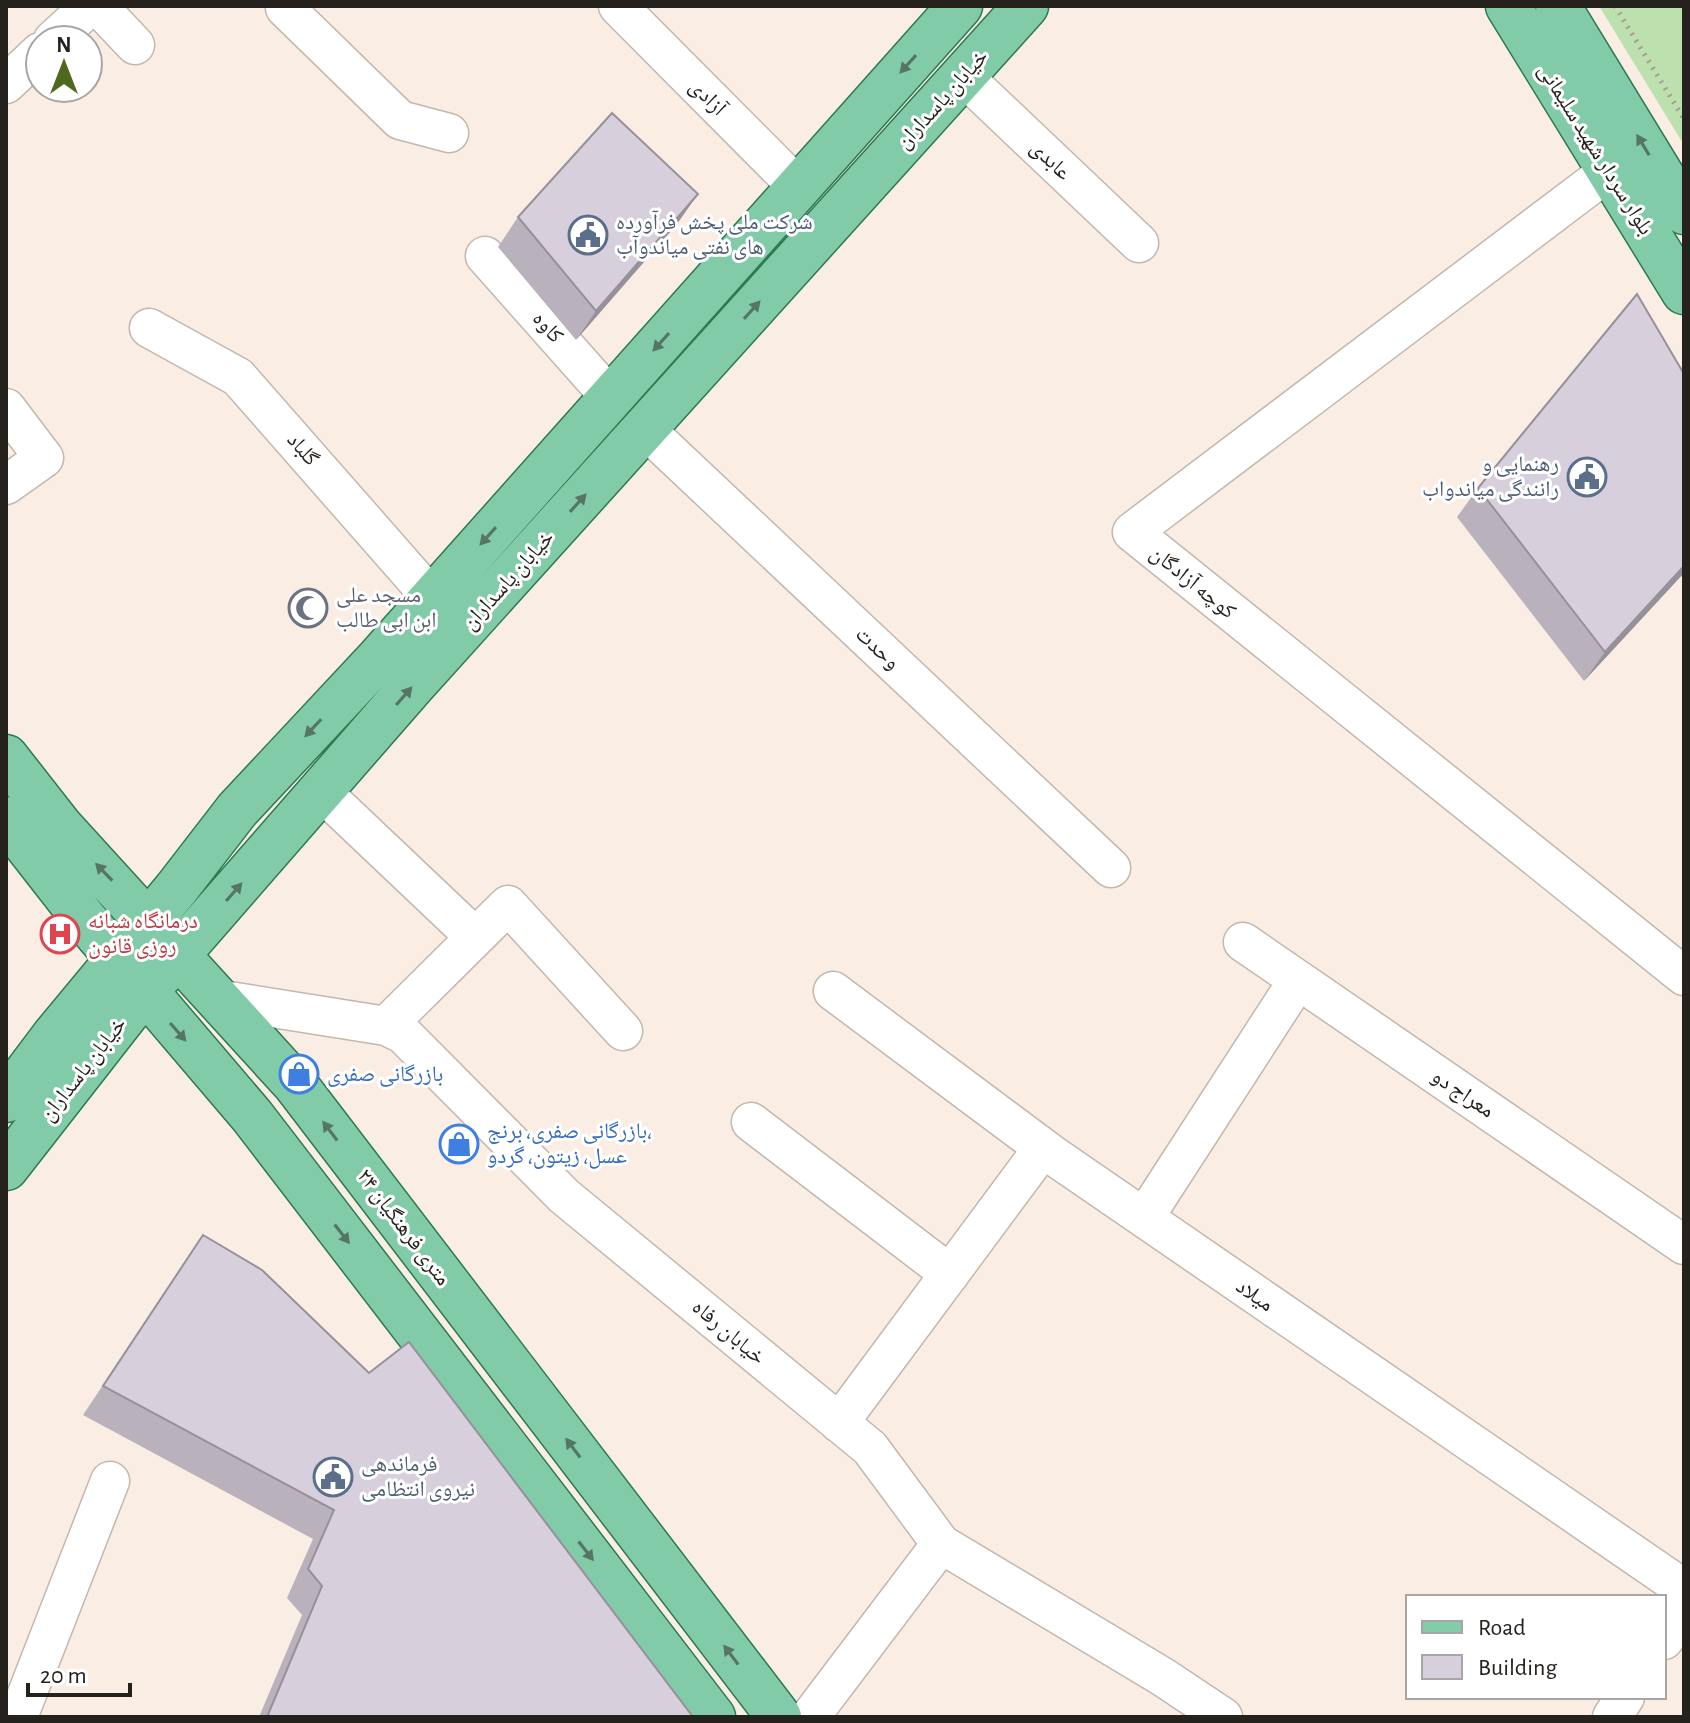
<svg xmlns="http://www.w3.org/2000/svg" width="1690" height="1723" font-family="'Alegreya Sans','Noto Naskh Arabic',sans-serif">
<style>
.green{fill:#bde1ae}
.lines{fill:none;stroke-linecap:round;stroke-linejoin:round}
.minor-casing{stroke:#c3b7ae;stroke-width:41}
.major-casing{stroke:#2c7952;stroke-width:47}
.path{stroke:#a69d95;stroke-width:5;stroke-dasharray:2 6;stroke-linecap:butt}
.minor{stroke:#fff;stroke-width:38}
.major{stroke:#82cba9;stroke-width:44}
.wall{fill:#b9b2bc}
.shaded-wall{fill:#969199}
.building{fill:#d7cfdb;stroke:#969199;stroke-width:2}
.oneway{fill:#547663}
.labels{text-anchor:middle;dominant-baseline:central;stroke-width:6;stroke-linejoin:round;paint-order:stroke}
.street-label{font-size:22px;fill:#25211d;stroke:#fff}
.service-label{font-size:22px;fill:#4e5e75;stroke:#fff;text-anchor:start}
.worship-label{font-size:22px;fill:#5b616d;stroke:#fff;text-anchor:start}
.health-label{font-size:22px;fill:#be3a42;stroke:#fff;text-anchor:start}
.shop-label{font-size:22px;fill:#366cbe;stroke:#fff;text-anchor:start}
</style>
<rect width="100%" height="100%" fill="#faede3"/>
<!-- green -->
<path class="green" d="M1599,6H1684V145Z"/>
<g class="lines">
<defs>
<path id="minor" d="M98,6L135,45
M618,6L798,187
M285,8L400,120L449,133
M53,40L90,6
M963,76L1139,243
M6,84L40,52
M1609,171L1132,532L1684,976
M485,256L611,398
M149,328L238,377L432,598
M6,408L44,458L6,485
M645,429L1111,868
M321,791L475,937
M1243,942L1684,1245
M833,991L1054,1156L1684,1589
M216,999L386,1026L403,1034L564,1196L870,1448L941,1544L1163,1677L1223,1717
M386,1026L508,905L623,1031
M751,1122L950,1274
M1144,1218L1298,980
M839,1423L1043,1148
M1664,1640L1684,1610
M18,1717L110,1481
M810,1717L941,1544
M1612,1717L1625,1697"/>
<path id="major" d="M1508,6L1684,292
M1558,6L1684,212
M6,757L60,826L295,1084L779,1717
M6,819L85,920L252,1116L713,1717
M6,1100L54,1036L176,889L237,810L380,657L960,6
M6,1168L127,1013L413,685L1026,6"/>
</defs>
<!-- minor casing -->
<use href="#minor" class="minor-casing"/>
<!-- major casing -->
<use href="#major" class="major-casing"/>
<!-- path -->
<path class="path" d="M1615,6L1684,119"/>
<!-- minor -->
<use href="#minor" class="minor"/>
<!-- major -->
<use href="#major" class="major"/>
</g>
<!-- wall -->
<path class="wall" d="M518,217L677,224L576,340L498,247Z
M1684,374V573L1584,681L1457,517L1478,488Z
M203,1235L693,1717H259L302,1615L287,1598L313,1539L83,1415Z"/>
<!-- shaded-wall -->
<path class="shaded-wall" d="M698,194L677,224L576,340L596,311Z
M1684,566V573L1584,681L1605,652Z"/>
<!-- building -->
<path class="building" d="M612,113L698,194L596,311L518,217Z
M1637,294L1684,374V566L1605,652L1478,488Z
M203,1235L262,1270L369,1373L409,1342L693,1717H267L322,1586L308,1569L334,1510L103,1386Z"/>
<!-- one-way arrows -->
<defs><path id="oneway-solid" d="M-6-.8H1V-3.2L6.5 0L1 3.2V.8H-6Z" transform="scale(2)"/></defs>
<g class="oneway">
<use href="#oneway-solid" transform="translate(908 64) rotate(132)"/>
<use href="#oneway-solid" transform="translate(1643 145) rotate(-121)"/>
<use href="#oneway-solid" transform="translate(752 310) rotate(-48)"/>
<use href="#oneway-solid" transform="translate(661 342) rotate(132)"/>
<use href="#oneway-solid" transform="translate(578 503) rotate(-48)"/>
<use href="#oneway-solid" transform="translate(488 536) rotate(132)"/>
<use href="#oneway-solid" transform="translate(404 696) rotate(-49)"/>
<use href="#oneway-solid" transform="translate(313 728) rotate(133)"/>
<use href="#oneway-solid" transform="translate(104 872) rotate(-134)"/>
<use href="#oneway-solid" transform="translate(234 892) rotate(-49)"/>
<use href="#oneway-solid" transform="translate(178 1032) rotate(49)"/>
<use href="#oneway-solid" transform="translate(330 1131) rotate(-127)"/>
<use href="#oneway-solid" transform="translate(342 1234) rotate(52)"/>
<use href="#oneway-solid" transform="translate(573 1448) rotate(-127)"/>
<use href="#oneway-solid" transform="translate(586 1551) rotate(52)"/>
<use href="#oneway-solid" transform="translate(731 1655) rotate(-127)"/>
</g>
<!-- icons -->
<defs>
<symbol id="civic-ring" viewBox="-11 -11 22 22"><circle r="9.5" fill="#fff" stroke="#5c6f8a" stroke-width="1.5"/><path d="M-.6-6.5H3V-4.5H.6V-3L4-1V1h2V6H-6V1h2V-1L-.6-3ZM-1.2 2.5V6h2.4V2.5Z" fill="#5c6f8a"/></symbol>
<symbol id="mosque-ring" viewBox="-11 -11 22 22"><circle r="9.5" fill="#fff" stroke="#6b7280" stroke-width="1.5"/><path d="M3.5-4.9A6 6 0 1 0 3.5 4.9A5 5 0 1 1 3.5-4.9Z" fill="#6b7280"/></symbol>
<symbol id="hospital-ring" viewBox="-11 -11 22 22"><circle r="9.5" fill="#fff" stroke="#e0444e" stroke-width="1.5"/><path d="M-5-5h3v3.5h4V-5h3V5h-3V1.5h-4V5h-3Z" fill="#e0444e"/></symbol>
<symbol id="shop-ring" viewBox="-11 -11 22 22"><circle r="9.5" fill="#fff" stroke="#3f7fe0" stroke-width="1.5"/><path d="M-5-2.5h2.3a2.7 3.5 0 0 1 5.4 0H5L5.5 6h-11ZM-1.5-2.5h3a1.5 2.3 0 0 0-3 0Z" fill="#3f7fe0"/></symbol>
</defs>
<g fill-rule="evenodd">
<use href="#civic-ring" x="566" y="213" width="44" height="44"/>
<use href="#civic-ring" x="1565" y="455" width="44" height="44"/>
<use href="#mosque-ring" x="286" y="586" width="44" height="44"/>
<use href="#hospital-ring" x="38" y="912" width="44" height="44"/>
<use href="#shop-ring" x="277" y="1052" width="44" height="44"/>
<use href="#shop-ring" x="437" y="1122" width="44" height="44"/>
<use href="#civic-ring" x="311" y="1455" width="44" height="44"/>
</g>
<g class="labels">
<!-- street labels -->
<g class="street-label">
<text transform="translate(708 97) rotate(45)">آزادی</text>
<text transform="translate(942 99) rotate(-48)">خیابان پاسداران</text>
<text transform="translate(1596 149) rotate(58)">بلوار سردار شهید سلیمانی</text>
<text transform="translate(1051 160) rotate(44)">عابدی</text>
<text transform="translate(548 327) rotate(48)">کاوه</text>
<text transform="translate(303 449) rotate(49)">گلباد</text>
<text transform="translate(508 580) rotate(-48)">خیابان پاسداران</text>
<text transform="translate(1193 582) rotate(39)">کوچه آزادگان</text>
<text transform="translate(878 648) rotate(43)">وحدت</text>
<text transform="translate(83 1069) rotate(-52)">خیابان پاسداران</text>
<text transform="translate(1463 1093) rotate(34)">معراج دو</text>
<text transform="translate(404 1227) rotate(53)">۲۴ متری فرهنگیان</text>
<text transform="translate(1255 1295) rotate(35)">میلاد</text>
<text transform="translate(729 1332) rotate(40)">خیابان رفاه</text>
</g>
<!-- service labels -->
<g class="service-label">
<text x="616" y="222">شرکت ملی پخش فرآورده<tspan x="616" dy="25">های نفتی میاندوآب</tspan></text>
<text x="1559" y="464" text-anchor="end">رهنمایی و<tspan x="1559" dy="25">رانندگی میاندواب</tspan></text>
<text x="361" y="1464">فرماندهی<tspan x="361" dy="25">نیروی انتظامی</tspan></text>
</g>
<!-- worship labels -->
<g class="worship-label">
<text x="336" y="595">مسجد علی<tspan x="336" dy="25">ابن ابی طالب</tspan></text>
</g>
<!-- health labels -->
<g class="health-label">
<text x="88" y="921">درمانگاه شبانه<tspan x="88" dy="25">روزی قانون</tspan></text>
</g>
<!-- shop labels -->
<g class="shop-label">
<text x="327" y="1074">بازرگانی صفری</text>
<text x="487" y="1131">بازرگانی صفری، برنج،<tspan x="487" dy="25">عسل، زیتون، گردو</tspan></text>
</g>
</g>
<!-- border -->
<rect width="1690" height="1723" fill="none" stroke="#25211d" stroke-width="16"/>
<!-- legend -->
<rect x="1406" y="1595" width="260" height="104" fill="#ffffff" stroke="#a8a6a5" stroke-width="2"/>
<rect x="1422" y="1621" width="40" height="12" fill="#82cba9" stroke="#a8a6a5" stroke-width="2"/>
<text x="1478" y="1635" font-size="24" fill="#25211d">Road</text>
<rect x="1422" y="1655" width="40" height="24" fill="#d7cfdb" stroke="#a8a6a5" stroke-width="2"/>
<text x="1478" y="1675" font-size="24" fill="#25211d">Building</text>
<!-- north arrow -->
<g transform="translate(64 64)"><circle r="38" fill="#ffffff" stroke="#a8a6a5" stroke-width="2"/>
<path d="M0-6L14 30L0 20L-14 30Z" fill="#4e691c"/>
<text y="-12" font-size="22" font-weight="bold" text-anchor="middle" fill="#25211d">N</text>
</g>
<!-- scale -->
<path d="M28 1683v12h102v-12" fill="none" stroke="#25211d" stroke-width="4"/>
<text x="40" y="1683" font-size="24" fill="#25211d" stroke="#ffffff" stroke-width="6" paint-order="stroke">20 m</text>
</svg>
